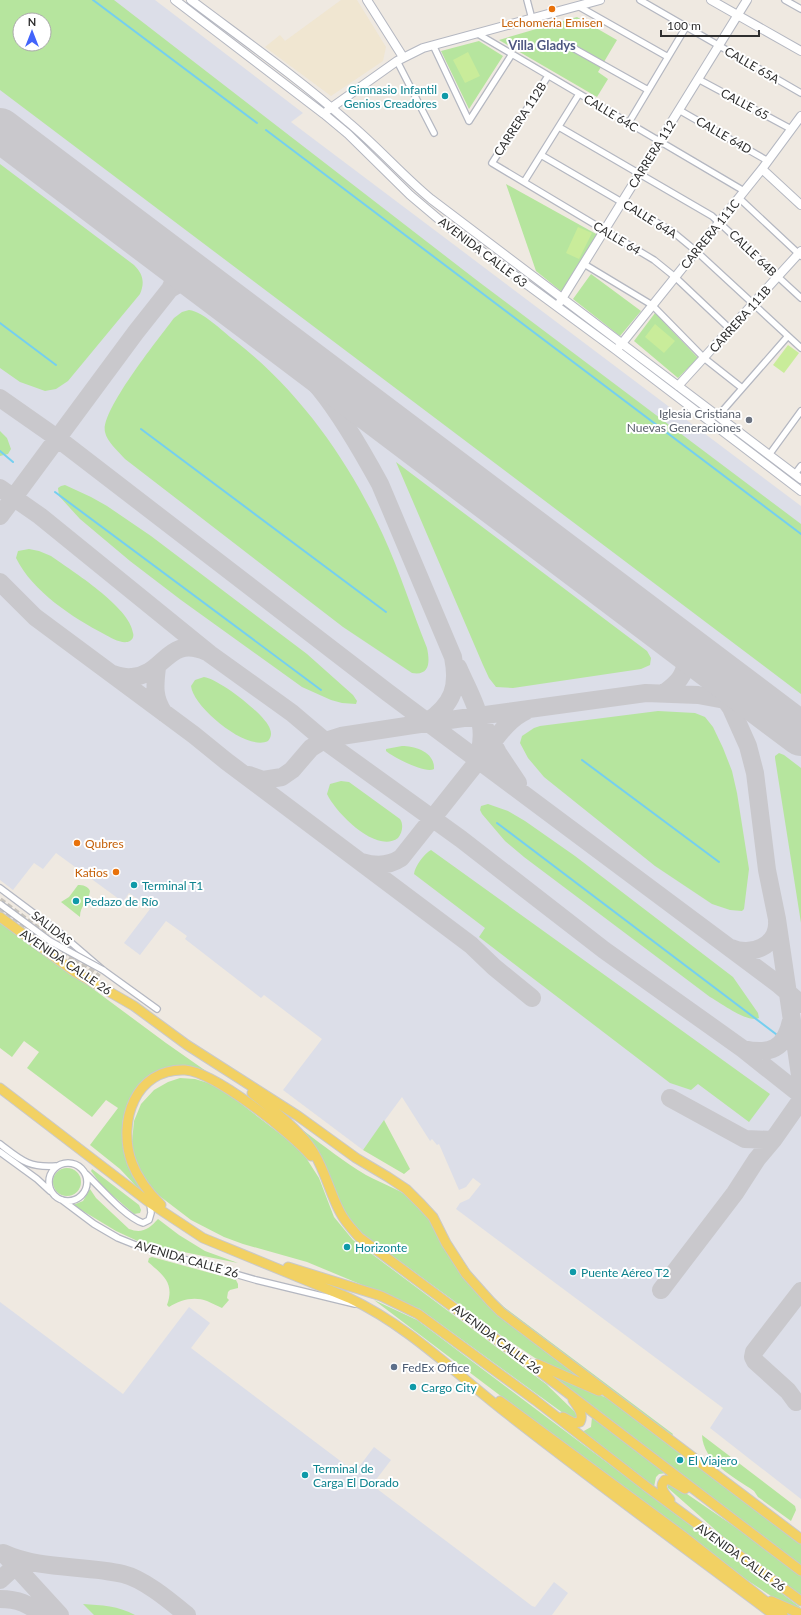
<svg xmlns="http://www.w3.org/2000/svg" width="801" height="1615" font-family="Lato,sans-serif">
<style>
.education{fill:#f0e6d1}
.airport{fill:#dcdee8;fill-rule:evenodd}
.green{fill:#b6e59e;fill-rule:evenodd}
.pitch{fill:#c9ec9a}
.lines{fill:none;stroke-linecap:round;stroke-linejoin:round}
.stream{stroke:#75cff0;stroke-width:2}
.taxiway{stroke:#c9c8cc;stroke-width:18}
.runway{stroke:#c9c8cc;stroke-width:44}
.street-tunnel{stroke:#c8c4bd;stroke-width:5.5;stroke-dasharray:5.5 3;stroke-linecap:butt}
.street-casing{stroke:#b4b7c1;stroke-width:8}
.secondary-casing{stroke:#b4b7c1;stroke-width:10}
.primary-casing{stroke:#c9c9c9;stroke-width:11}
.street{stroke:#fff;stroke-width:5.5}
.secondary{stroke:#fff;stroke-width:8}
.primary{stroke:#f2d163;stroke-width:9}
.street-bridge-casing{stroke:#b4b7c1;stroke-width:8;stroke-linecap:butt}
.street-bridge{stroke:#fff;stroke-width:5.5}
.food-dot{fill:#e8710a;stroke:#fff;stroke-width:1.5}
.culture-dot{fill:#0f9aa8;stroke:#fff;stroke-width:1.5}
.worship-dot{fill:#6b7280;stroke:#fff;stroke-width:1.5}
.service-dot{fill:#5c6f8a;stroke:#fff;stroke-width:1.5}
.labels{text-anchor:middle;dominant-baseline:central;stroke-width:4;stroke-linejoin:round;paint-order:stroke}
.food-label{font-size:12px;fill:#c56008;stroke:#fff}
.street-label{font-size:12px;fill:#2e2e2e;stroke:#fff}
.culture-label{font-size:12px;fill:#0d838f;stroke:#fff;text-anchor:start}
.worship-label{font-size:12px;fill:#5b616d;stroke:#fff;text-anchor:end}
.service-label{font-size:12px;fill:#4e5e75;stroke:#fff;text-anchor:start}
.neighbourhood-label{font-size:13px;font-weight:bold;fill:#4d5680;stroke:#fff}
</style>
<rect width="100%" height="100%" fill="#efe9e1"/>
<!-- education -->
<path class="education" d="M341,0H357L386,47L383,61L331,96L265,47L280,35L285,41Z"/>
<!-- airport -->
<path class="airport" d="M0,0H155L303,113L291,122L801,506V1499L710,1428L723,1408L456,1209L460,1203L469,1199L481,1184L473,1178L466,1187L459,1190L439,1144L437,1145L432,1139L430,1141L402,1097L363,1150L283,1090L322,1039L264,995L261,998L185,939L187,936L166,921L140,955L124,943L150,909L132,895L129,893L123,902L56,853L43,869L34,863L13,890L0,880ZM20,20H44V44H20Z
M0,1302L123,1394L189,1307L210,1323L191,1348L355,1472L374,1447L391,1460L372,1485L532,1606L535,1607L554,1582L568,1593L552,1615H0Z"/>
<!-- green -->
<path class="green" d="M0,0H114L479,282L801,524V694L0,90ZM20,20H44V44H20Z
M577,17L617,40L598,72L608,79L597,97L499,40Z
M479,41L503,56L469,109L441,51Z
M0,164L134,265C143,274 145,282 140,294L68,381L56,389L45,391L34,387L20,382L0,368Z
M506,184L598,235L562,292L536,271Z
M591,274L641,311L620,336L573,299Z
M189,310C204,312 222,331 234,340C299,390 349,461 383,535C400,572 412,611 427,648C430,662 430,676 412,673L343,627L125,459C118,451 107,442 105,432C100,411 160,337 174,318L182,312Z
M655,313L698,358L678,378L634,341Z
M0,431L7,438L11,449L8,454L0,456Z
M396,462L647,651L651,658L650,665L641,669L513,688L496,687L489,678L483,665Z
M65,485L91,497L107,506L151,536L307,654L353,695L357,701L356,704L342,703L331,700L302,687L181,600L130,561L80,519L59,496L58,488L61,486Z
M29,549L39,551L51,556C72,571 130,607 133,633C134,636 133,639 130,641C123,645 111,638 104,634C73,618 32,591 16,558L18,551Z
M204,677C219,679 266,715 270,729C272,734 271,737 268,741C247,752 193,707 191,686L195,680Z
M658,711L695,713L705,717L713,727L723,748L732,771L737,793L749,869L744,909L742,911L730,910L712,904L655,866L544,777L528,758L520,743L522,736L534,728L540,726Z
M402,746C415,746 435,752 434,769C425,774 393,757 386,751V749Z
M779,753L784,755L801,768V923L775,758V756Z
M341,781L349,782L400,819C404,825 402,833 398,838C376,854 336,813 327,794L330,784Z
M488,804L508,811L525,821L575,856L733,977L758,1013L759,1018C749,1024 719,1002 710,997L524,857L505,841L482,814L480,810L481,806Z
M431,850L770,1094L749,1122L698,1084L691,1090L670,1083L479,937L485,928L414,874C415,866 424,854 431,850Z
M78,885C83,885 88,886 90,891C89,901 80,905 80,917L61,902L69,897Z
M0,920L166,1043L206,1071L175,1068L129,1101L123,1119L122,1129L125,1153L137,1183L150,1201L120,1169L90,1145L118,1108L106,1100L92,1117L27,1068L39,1052L24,1041L12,1057L0,1048Z
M180,1078L195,1079L218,1086L301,1150L319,1178L334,1217L353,1240L546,1384L574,1411L577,1416L574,1419L567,1416L420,1309L307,1262L243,1244L224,1237L191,1220L153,1191L141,1172L133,1152L132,1142L134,1121L141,1104L154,1090L168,1082Z
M384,1120L410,1169L404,1174L363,1150Z
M304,1131C324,1146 344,1162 366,1175C384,1185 404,1190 418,1205C437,1226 445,1254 462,1275C495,1317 541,1348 583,1380L535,1358L502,1336L360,1232L350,1222L303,1132Z
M53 1182a14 14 0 1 1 28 0a14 14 0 1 1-28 0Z
M92,1169L139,1205L141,1210L140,1213L134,1214L103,1187L91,1171Z
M90,1189L96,1198L129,1229C142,1234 149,1229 158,1219L179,1235L205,1251L238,1263L144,1244L116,1231L73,1205L83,1201Z
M448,1237L462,1260L482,1286L504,1307L673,1434L671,1437L503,1309C478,1286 464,1267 446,1238Z
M152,1257L236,1280L238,1284V1288L230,1290L228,1292L227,1298L229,1300L222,1308C217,1306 212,1303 207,1301C194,1296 180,1300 169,1307L167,1305C175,1283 163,1275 148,1262L149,1258Z
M374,1300L417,1320L801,1608V1610L771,1596L747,1580L678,1527L514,1406Z
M553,1376L607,1398L801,1544V1566Z
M592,1417L667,1473L659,1474L656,1477L654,1487L582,1432L591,1427Z
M702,1435L795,1506L796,1510L791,1521L758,1497L754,1491C734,1477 703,1462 702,1435Z
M671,1483L754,1540L801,1576V1595L728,1541L668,1488V1484Z
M83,1604C101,1605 119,1606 135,1615H94Z"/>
<!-- pitch -->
<path class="pitch" d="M468,52L480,76L465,83L453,60Z
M578,227L592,233L579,259L566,253Z
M655,324L675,341L664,353L645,337Z
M788,345L799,353L784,373L773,365Z"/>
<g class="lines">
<!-- stream -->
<path class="stream" d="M93,0L257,123
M266,130L801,534
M0,323L56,365
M141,429L386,612
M0,451L13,462
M55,492L321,690
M582,760L719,862
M497,823L801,1053"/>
<!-- taxiway -->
<path class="taxiway" d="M169,257C177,268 176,278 170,289
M246,316C271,340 298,362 320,389C342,416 363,453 380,484L453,657C459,687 453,704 427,722
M0,398L57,438L387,692L778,984L801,1004
M0,488L40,516L210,654L292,713L325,741L461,839L604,950L743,1049L801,1095
M0,516L136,332L170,289L180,283L186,282H200L205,285
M0,582L35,617L194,735L226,761L471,945L494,967L532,998
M689,650L731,708L748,746L755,773L767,870L777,919L801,1082
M157,667C155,684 153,698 164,713
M113,674C119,676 125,678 132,677C165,675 167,634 207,652
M664,693C675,685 687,675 685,660C684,655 682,650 682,644
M483,724L498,753L518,783
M485,752C497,737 508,719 526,711
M249,775L263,780L282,777L292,770L311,748L319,743L341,736L413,725L646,693L698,695L725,700L767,717L801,734
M362,862C375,866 389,866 401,858L474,766C493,728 473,702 458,667
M731,948C750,957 779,946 777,921
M743,1049C770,1055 785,1049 791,1021
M670,1098L745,1139L773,1140
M661,1290L735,1193L757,1159L773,1140L801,1100
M796,1402L788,1391L755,1361L753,1357L754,1352L801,1291
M3,1553C39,1570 84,1565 123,1574C144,1579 170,1601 187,1615
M5,1555L60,1615
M0,1580L11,1570L25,1563
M0,1599C18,1599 29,1604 42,1615"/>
<!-- runway -->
<path class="runway" d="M0,130L801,734"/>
<!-- street-tunnel -->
<path class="street-tunnel" d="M0,900L48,936
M0,908L48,944L75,961
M56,933L78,955
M69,953L99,977"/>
<defs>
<path id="street" d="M527,0L532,19
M640,0L801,93
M785,0L801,9
M578,6L668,57
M478,34L744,191
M566,44L648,90
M433,45L469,121
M397,61L434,133
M548,76L492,163L654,260L675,277L730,329
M698,79L791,129
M679,110L768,161
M469,121L512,54
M628,124L686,27
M559,127L712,216L801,298
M541,155L673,232L696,251L801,348
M524,182L579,94
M739,198L801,256
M584,264L652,305L704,358L742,388
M718,416L788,336
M769,455L801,411
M795,474L801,466
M0,888L60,933L103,970L157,1009
M0,1144C21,1160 28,1168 56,1166
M0,1152L37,1179L50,1191
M49 1182a19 19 0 1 1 38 0a19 19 0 1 1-38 0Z
M86,1174C100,1187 125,1217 143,1223L149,1220L151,1213L150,1203
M62,1200L94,1224L118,1238L138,1246L256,1280L355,1304"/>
<path id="secondary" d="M175,0L324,114L348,134L410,195L442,222L616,350L801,491
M191,0C244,40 298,78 348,122C377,146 402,175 431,199L801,479
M367,0L403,57
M711,0L801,51
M328,110L397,61L423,48L600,0
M762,169L801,205
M560,302L747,0
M619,347L762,169L801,116
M678,386L801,251"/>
<path id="primary" d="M0,917L75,972L134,1006L187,1045L298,1116L356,1158L388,1177L406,1189L421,1204L433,1217L446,1243L466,1274L491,1302L501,1312L801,1539
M0,1088L150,1203L203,1238L349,1298C409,1326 457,1375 509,1415C596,1483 686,1549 774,1615
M252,1093C273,1111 300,1129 314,1153C325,1171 330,1193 340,1212C345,1222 352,1229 359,1237L548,1378L801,1571
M161,1205C149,1193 138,1179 132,1163C117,1122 135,1068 185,1070C215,1072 291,1133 311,1156
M288,1267L381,1296L418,1314L535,1400L647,1487L801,1601
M537,1364L599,1391
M500,1401L683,1536L783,1615
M563,1417L574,1423L580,1422C584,1414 578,1407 573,1400
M670,1500C665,1494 658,1487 665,1480H670L685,1489
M771,1601L801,1614"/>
</defs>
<!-- street casing -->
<use href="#street" class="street-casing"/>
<!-- secondary casing -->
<use href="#secondary" class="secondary-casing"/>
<!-- primary casing -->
<use href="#primary" class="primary-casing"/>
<!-- street -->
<use href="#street" class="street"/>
<!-- secondary -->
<use href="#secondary" class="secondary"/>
<!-- primary -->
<use href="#primary" class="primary"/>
<defs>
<path id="street-bridge" d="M0,904L50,941L103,970"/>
</defs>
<!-- street-bridge casing -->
<use href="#street-bridge" class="street-bridge-casing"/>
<!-- street-bridge -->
<use href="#street-bridge" class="street-bridge"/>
</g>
<!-- markers -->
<g class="food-dot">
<circle cx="552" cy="9" r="4"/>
<circle cx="77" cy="843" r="4"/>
<circle cx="116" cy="872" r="4"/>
</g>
<g class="culture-dot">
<circle cx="445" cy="96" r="4"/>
<circle cx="134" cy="885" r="4"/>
<circle cx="76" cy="901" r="4"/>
<circle cx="347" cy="1247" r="4"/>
<circle cx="573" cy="1272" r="4"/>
<circle cx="413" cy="1387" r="4"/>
<circle cx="680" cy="1460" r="4"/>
<circle cx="305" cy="1475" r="4"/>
</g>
<circle class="worship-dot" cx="749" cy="420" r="4"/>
<circle class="service-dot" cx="394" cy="1367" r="4"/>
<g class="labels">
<!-- food labels -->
<g class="food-label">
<text x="552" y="22">Lechomeria Emisen</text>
<text x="85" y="843" text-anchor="start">Qubres</text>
<text x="108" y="872" text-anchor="end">Katios</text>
</g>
<!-- street labels -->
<g class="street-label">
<text transform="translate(752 65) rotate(30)">CALLE 65A</text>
<text transform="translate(745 104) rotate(28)">CALLE 65</text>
<text transform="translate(611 113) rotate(31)">CALLE 64C</text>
<text transform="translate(520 119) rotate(-57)">CARRERA 112B</text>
<text transform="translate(724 135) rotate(30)">CALLE 64D</text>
<text transform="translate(652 154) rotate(-58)">CARRERA 112</text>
<text transform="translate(650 219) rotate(32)">CALLE 64A</text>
<text transform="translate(710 234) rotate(-51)">CARRERA 111C</text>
<text transform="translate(617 238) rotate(31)">CALLE 64</text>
<text transform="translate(483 252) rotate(37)">AVENIDA CALLE 63</text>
<text transform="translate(753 253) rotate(44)">CALLE 64B</text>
<text transform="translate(740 319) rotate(-48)">CARRERA 111B</text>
<text transform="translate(52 928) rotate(38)">SALIDAS</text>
<text transform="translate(66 962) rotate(34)">AVENIDA CALLE 26</text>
<text transform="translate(187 1259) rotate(16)">AVENIDA CALLE 26</text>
<text transform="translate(497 1339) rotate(37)">AVENIDA CALLE 26</text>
<text transform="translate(741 1557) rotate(36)">AVENIDA CALLE 26</text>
</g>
<!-- culture labels -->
<g class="culture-label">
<text x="437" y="89" text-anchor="end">Gimnasio Infantil<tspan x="437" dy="14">Genios Creadores</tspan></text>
<text x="142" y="885">Terminal T1</text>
<text x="84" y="901">Pedazo de Río</text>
<text x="355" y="1247">Horizonte</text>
<text x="581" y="1272">Puente Aéreo T2</text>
<text x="421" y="1387">Cargo City</text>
<text x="688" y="1460">El Viajero</text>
<text x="313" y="1468">Terminal de<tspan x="313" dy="14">Carga El Dorado</tspan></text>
</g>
<!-- worship labels -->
<g class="worship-label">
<text x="741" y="413">Iglesia Cristiana<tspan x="741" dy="14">Nuevas Generaciones</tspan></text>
</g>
<!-- service labels -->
<g class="service-label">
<text x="402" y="1367">FedEx Office</text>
</g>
<!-- neighbourhood labels -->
<g class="neighbourhood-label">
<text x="542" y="45">Villa Gladys</text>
</g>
</g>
<!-- north arrow -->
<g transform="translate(32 32)"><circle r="19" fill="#ffffff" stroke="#ababab"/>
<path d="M0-3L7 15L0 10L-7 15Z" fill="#4264fb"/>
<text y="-6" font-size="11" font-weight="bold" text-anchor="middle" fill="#2e2e2e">N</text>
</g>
<!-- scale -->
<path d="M661 30v6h98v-6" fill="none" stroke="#2e2e2e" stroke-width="2"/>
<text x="667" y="30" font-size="12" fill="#2e2e2e" stroke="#ffffff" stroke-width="3" paint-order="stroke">100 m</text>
</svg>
